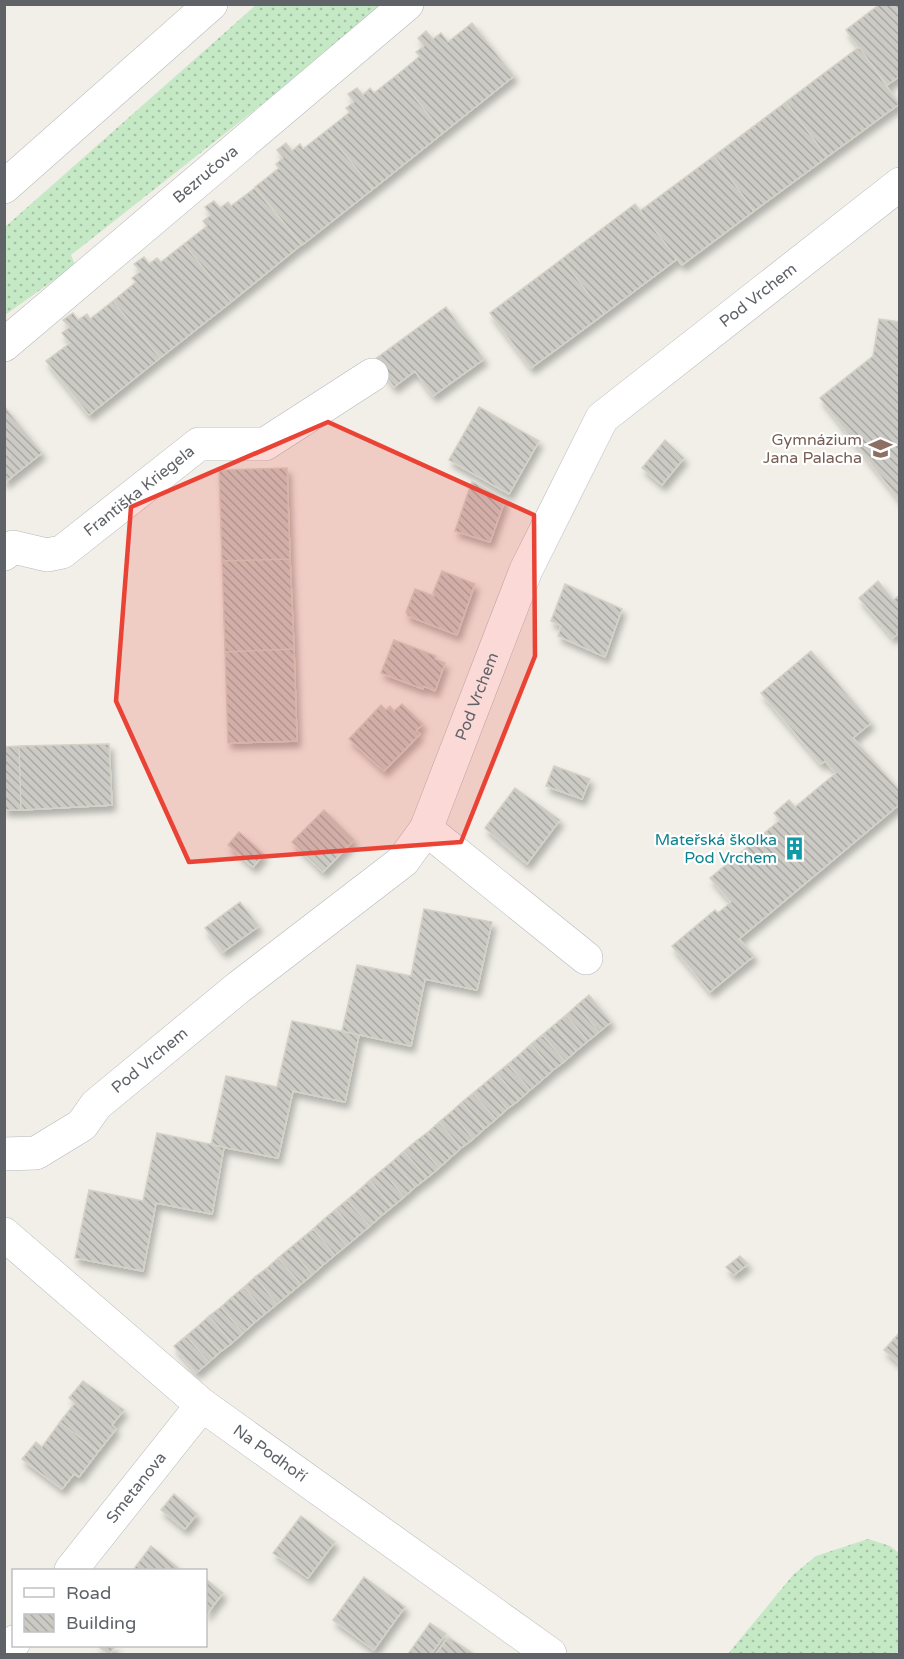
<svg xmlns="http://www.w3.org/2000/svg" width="904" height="1659" font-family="'Varela Round',sans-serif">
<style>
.grass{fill:url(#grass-dots)}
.building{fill:url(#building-back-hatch);stroke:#d6d1c6;stroke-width:1.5;filter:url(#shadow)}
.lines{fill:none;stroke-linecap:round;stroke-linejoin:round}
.street-casing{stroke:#b5b8bc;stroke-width:34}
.secondary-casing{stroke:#b6babf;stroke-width:34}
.street{stroke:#fff;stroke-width:33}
.secondary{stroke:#fff;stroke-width:33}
.marked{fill:#ea4335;fill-opacity:0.2;stroke:#ea4335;stroke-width:4.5;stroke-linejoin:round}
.labels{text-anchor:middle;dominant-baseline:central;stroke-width:4.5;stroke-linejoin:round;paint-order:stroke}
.street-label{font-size:16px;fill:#5f6368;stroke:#fff}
.education-label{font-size:16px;fill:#785e54;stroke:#fff;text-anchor:end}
.culture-label{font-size:16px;fill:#0d838f;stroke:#fff;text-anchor:end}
</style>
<defs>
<pattern id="grass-dots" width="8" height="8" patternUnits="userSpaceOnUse" patternTransform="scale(1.5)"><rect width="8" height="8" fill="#c5e8c5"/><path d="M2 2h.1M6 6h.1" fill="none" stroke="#a3c0a4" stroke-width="1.8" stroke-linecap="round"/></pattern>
<pattern id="building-back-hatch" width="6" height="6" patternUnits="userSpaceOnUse" patternTransform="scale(1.5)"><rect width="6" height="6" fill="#cccac5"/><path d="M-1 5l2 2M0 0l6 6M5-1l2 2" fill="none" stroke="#a9a8a4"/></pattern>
<filter id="shadow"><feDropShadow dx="3.5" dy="6" stdDeviation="3" flood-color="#0004"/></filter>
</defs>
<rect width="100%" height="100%" fill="#f1efe8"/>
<!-- grass -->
<path class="grass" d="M256,5H384L261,105L71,255L75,265L5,315V227Z
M868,1539L890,1546L899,1553L900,1650L894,1654H728L793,1575L816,1556Z"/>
<!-- building -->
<path class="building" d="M880,4H900V76L887,85L846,30Z
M472,23L514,76L443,133L397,75L420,56L416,52L424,46L418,38L426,31L433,39L441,33L448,42Z
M859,47L899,104L827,157L786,102Z
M397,75L443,133L373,189L326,131L350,112L346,108L354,102L348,94L357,88L363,95L370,88L374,93Z
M786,102L827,157L754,211L714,156Z
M326,131L373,189L302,245L255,187L279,168L276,164L283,158L277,150L286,143L292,151L300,144L303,149Z
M714,156L754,211L682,265L640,211Z
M255,188L301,245L231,302L184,244L207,226L203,221L211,215L205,207L214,201L220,208L228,202L231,206Z
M635,204L677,259L604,314L562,259Z
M184,244L231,302L160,358L113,301L136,282L132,278L141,271L134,264L144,257L149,264L157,258L161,262Z
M562,259L604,314L531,368L490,313Z
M113,301L160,358L89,415L46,361L70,343L62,333L70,327L63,320L73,313L78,320L87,314L90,319Z
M446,307L484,359L433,396L415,371L394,387L374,360Z
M879,319L900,322V501L820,398L873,356Z
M4,406L42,453L4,483Z
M479,407L539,441L509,494L449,460Z
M665,440L684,458L662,485L642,468Z
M287,468L290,559L222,561L219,470Z
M472,481L505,500L490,542L455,531Z
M290,559L294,649L225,652L222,561Z
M442,571L475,584L457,635L408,616L406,612L415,589L434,596L433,593Z
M878,581L893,600L900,595V632L893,638L859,598Z
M565,584L622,609L605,657L558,636L561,626L551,621Z
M394,640L436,656L435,659L445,663L435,691L424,686L423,689L381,673Z
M294,649L297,741L228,743L225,652Z
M811,651L871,723L853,738L900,791V804L739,939L754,956L710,992L672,946L715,910L718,913L731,902L710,878L780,820L774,813L789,800L795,807L836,773L825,761L821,764L761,693Z
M402,704L423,724L416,731L420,734L384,771L349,739L381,705L386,710L390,706L394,711Z
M109,744L112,805L21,810L19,746Z
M19,746L21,810H4V747Z
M554,766L590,779L582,799L546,786Z
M515,788L560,820L527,864L485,828Z
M324,810L354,840L323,872L292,842Z
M239,832L264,854L253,867L228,845Z
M240,902L259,926L223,952L205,928Z
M424,909L492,922L477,990L425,979L411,1046L342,1031L357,965L411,976Z
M589,995L611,1022L599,1032L577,1005Z
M577,1005L599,1032L588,1041L566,1015Z
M566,1015L588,1041L576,1051L554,1025Z
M292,1021L359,1035L345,1102L293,1091L278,1158L211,1145L226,1076L277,1087Z
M554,1025L576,1051L565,1061L542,1035Z
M542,1035L565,1061L553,1070L531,1044Z
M531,1044L553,1070L542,1080L520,1054Z
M520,1054L542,1080L530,1090L508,1064Z
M508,1064L530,1090L519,1100L497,1073Z
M497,1073L519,1100L507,1109L485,1083Z
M485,1083L507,1109L496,1119L473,1093Z
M473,1093L496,1119L484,1129L462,1102Z
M462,1102L484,1129L473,1139L451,1112Z
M451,1112L473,1139L461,1148L439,1122Z
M439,1122L461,1148L450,1158L428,1132Z
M428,1132L450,1158L439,1168L416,1141Z
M157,1133L224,1147L212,1214L156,1203L143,1271L75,1258L89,1190L143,1201Z
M416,1141L439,1168L427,1178L404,1151Z
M404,1151L427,1178L415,1187L393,1161Z
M393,1161L415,1187L404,1197L382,1170Z
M382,1170L404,1197L392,1207L370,1180Z
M370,1180L392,1207L381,1216L359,1190Z
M359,1190L381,1216L370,1226L347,1200Z
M347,1200L370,1226L358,1236L336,1209Z
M336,1209L358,1236L346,1246L324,1219Z
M324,1219L346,1246L335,1255L313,1229Z
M313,1229L335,1255L323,1265L301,1239Z
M301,1239L323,1265L312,1275L290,1248Z
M290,1248L312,1275L301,1284L278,1258Z
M740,1256L748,1264L734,1275L726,1267Z
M278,1258L301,1284L289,1294L267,1268Z
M267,1268L289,1294L277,1304L255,1277Z
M255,1277L277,1304L266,1313L244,1287Z
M244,1287L266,1313L254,1323L232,1297Z
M232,1297L254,1323L243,1333L221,1307Z
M221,1307L243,1333L232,1343L209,1316Z
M209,1316L232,1343L220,1352L198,1326Z
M198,1326L220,1352L209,1362L186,1336Z
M900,1332V1364L884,1350Z
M186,1336L209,1362L196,1373L174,1346Z
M83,1381L124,1410L112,1425L116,1429L98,1452L60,1422L75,1403L69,1398Z
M60,1422L98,1452L79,1477L74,1474L62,1489L22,1459L36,1442L42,1447Z
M174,1494L197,1514L185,1529L161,1510Z
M301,1516L335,1542L308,1578L273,1553Z
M151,1546L181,1570H133Z
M364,1577L405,1607L374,1650L333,1620Z
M206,1579L223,1593L206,1615Z
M430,1623L446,1634L431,1654H408Z
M448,1637L474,1654H436Z
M97,1646H116L109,1654Z"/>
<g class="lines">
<defs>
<g id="street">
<path id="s1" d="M4,345L407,4"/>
<path id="s2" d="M4,554L13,547L47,555L62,552L199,444H265L372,375"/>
<path d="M426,829L586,958"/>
<path id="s3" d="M4,1154L36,1153L82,1125L96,1105L239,987L403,861L426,829L526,570L602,418L900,184"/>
<path id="s4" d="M4,1234L202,1405L550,1654"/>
<path id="s5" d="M71,1570L202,1405"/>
<path d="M4,1654L14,1642"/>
</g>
<path id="secondary" d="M4,187L211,4"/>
</defs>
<!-- street casing -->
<use href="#street" class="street-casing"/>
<!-- secondary casing -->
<use href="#secondary" class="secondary-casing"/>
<!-- street -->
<use href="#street" class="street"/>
<!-- secondary -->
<use href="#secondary" class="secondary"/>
</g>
<!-- marked area -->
<path class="marked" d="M328,422L534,515L535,656L461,842L189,862L116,701L131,507Z"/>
<!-- icons -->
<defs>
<symbol id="school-bare" viewBox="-9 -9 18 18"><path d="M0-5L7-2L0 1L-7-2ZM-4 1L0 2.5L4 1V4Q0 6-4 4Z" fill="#8d6e63" stroke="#fff" stroke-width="2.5" paint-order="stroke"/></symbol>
<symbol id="building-bare" viewBox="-9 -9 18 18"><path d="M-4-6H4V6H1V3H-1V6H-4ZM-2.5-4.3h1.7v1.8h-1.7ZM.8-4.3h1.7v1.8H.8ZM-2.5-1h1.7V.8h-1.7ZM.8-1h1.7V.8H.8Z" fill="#0f9aa8" stroke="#fff" stroke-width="2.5" paint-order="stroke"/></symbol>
</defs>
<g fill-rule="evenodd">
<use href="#school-bare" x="864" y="432" width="33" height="33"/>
<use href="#building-bare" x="778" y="832" width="33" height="33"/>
</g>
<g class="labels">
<!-- street labels -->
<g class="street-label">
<text stroke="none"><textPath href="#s1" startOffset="264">Bezručova</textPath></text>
<text stroke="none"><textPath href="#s3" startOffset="1188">Pod Vrchem</textPath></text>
<text stroke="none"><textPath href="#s2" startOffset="160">Františka Kriegela</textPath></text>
<text stroke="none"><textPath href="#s3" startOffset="684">Pod Vrchem</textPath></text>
<text stroke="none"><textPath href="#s3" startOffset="180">Pod Vrchem</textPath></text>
<text stroke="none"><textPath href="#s4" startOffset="345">Na Podhoří</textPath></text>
<text stroke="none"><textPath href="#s5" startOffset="105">Smetanova</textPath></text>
</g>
<!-- education labels -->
<g class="education-label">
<text x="862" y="440">Gymnázium<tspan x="862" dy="18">Jana Palacha</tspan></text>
</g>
<!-- culture labels -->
<g class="culture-label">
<text x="777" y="840">Mateřská školka<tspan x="777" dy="18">Pod Vrchem</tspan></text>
</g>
</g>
<!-- border -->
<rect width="904" height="1659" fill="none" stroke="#5f6368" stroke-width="12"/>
<!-- legend -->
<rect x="12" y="1569" width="195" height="78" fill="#ffffff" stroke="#bfc1c3" stroke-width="1.5"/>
<rect x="24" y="1588" width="30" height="9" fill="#ffffff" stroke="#bfc1c3" stroke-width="1.5"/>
<text x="66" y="1599" font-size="18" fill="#5f6368">Road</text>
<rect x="24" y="1614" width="30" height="18" fill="url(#building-back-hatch)" stroke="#bfc1c3" stroke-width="1.5"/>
<text x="66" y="1629" font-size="18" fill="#5f6368">Building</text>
</svg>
